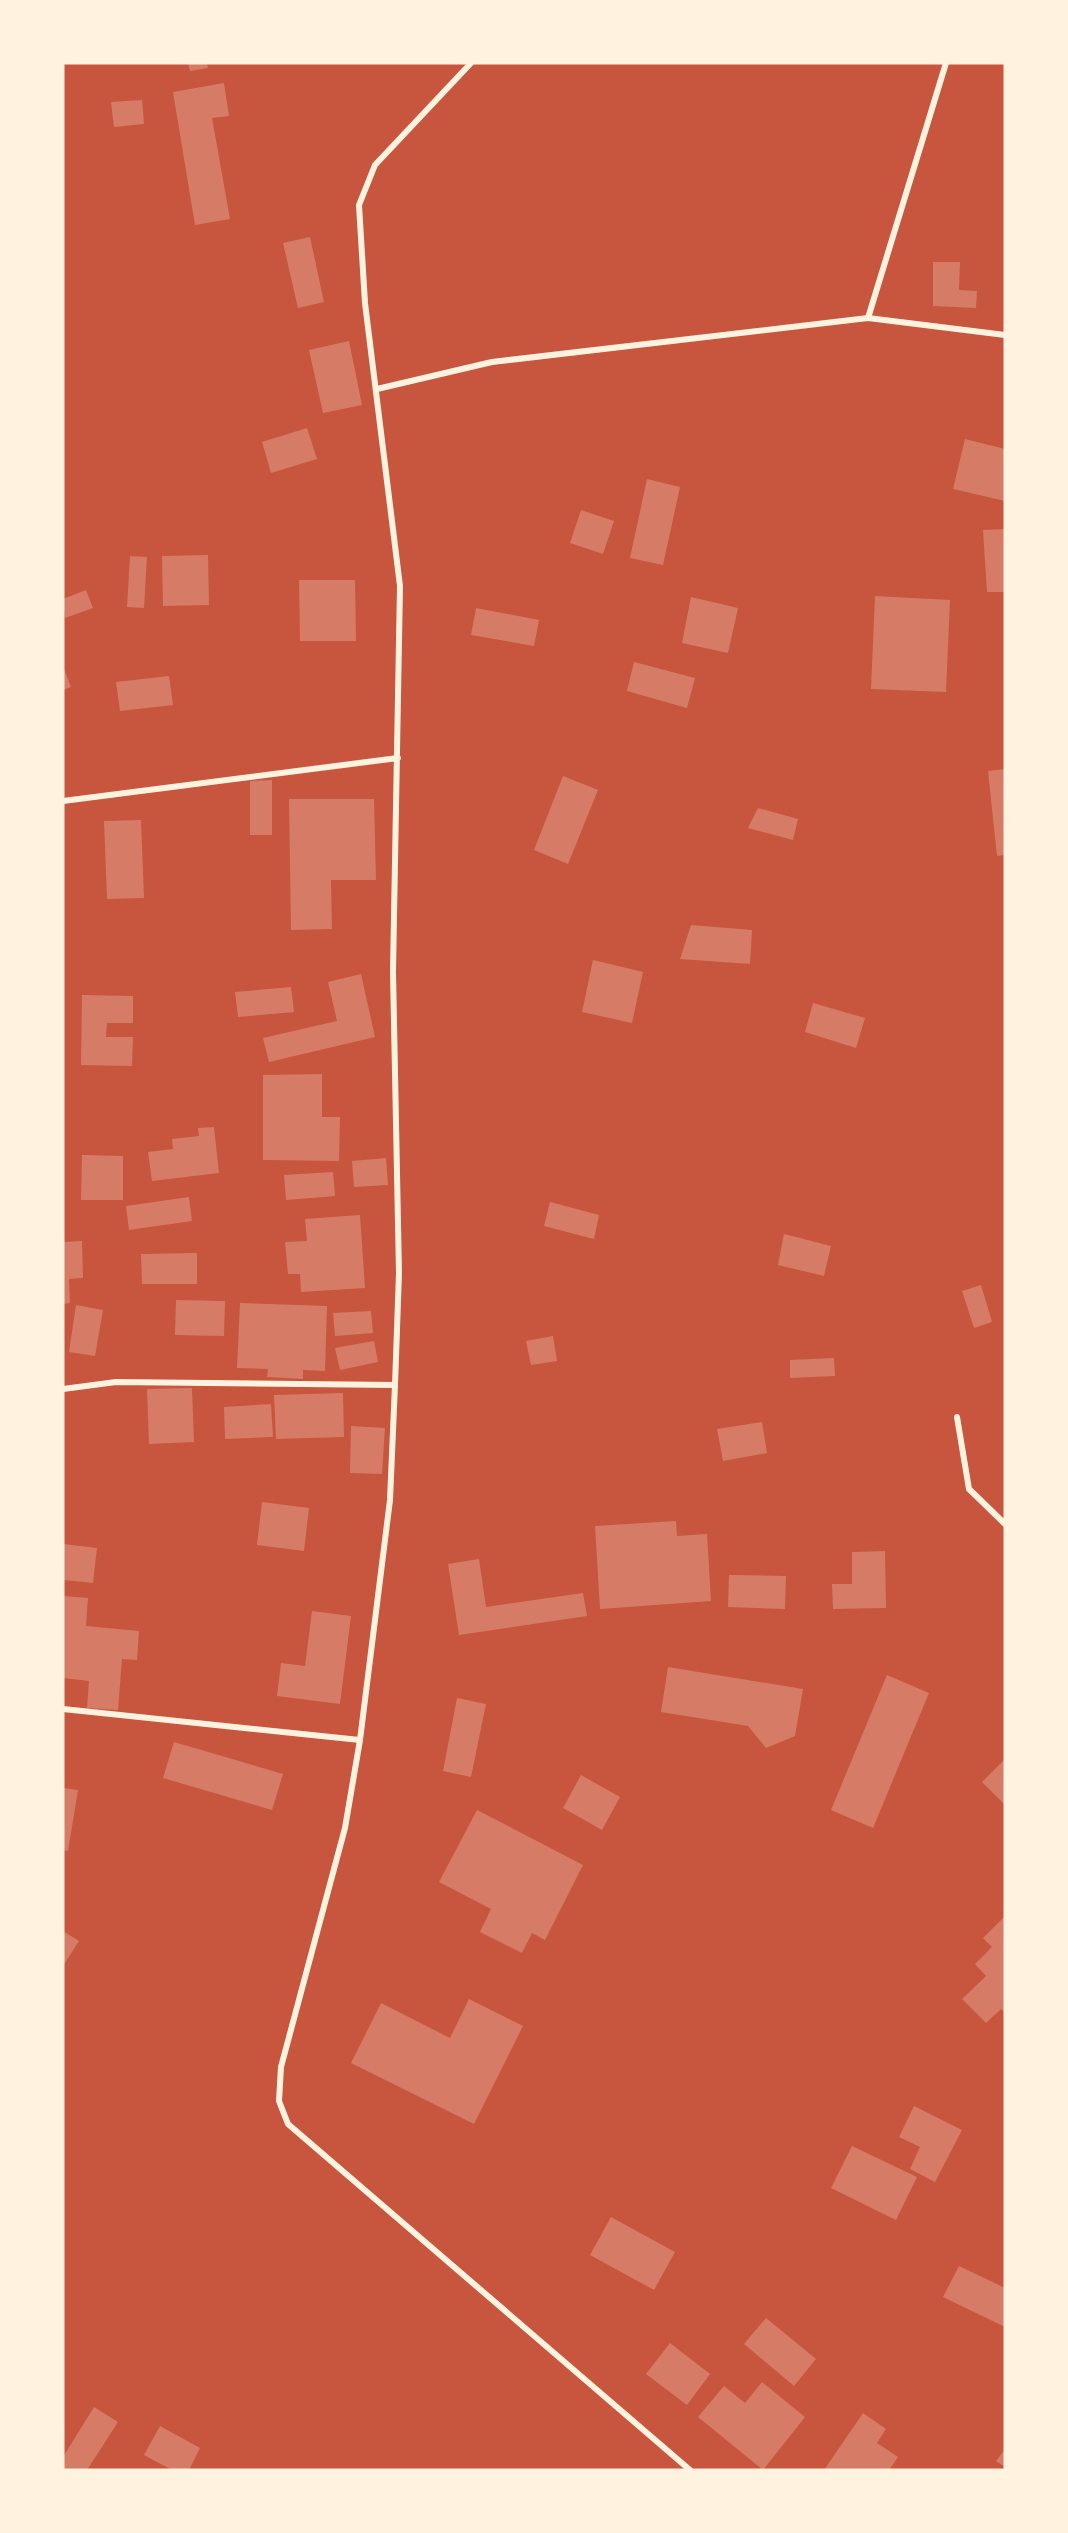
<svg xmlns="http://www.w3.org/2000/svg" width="1068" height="2533" font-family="'PT Serif',serif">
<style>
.building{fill:#d67c66}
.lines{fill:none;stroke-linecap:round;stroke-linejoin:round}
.minor{stroke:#fff3e0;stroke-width:6}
</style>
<rect width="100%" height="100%" fill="#c8553d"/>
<!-- building -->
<path class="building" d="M188,63H207L208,68L190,71Z
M224,83L229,116L212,118L230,219L195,225L173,92Z
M142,100L144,124L114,127L111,102Z
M310,237L324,302L298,308L283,243Z
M933,262H960L959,290L977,291L976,308L933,306Z
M349,341L362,405L323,413L309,350Z
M307,428L317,459L271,473L262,442Z
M965,439L1005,449V501L953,489Z
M647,479L680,487L663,565L630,558Z
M581,510L614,521L603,554L570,543Z
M1005,529V592H987L983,530Z
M208,555L209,605L163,606L162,556Z
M130,556L147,557L144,608L127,607Z
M299,580H355L356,641H300Z
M86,590L93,608L65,618L63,599Z
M875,596L950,600L946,692L871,689Z
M691,597L738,608L728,653L682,643Z
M476,608L539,620L534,646L471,635Z
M634,662L695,678L687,708L627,691Z
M63,666L71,687L63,690Z
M169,676L173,705L120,711L116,682Z
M1005,769V855L997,856L988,771Z
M563,776L598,790L568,864L534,850Z
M272,780V835H250V781Z
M289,799H374L376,880H331L332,929L291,930Z
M758,808L798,819L793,840L748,828Z
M141,820L144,898L107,899L104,821Z
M691,925L752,930L750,964L680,959Z
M593,960L643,972L632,1023L582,1012Z
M361,974L375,1037L269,1062L263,1038L337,1021L328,982Z
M291,987L294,1012L238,1017L235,992Z
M82,995L133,996V1023H107L106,1037H133L132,1066L81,1065Z
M813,1003L865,1018L856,1048L805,1032Z
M322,1074V1117H340L339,1161L263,1160V1075Z
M214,1127L219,1173L152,1181L148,1152L173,1149L172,1139L199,1136L198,1128Z
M82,1155L123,1156V1200H81Z
M386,1158L388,1185L354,1187L352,1161Z
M333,1172L335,1196L286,1200L284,1175Z
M189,1197L192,1221L129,1230L126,1206Z
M550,1202L599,1215L594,1239L544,1226Z
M360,1215L365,1288L301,1292L300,1274H288L285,1242L307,1241L305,1219Z
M784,1234L831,1246L824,1276L778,1265Z
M82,1241L83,1278L69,1279L70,1303L63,1304V1242Z
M197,1253V1284H142L141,1254Z
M981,1285L992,1322L974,1328L962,1291Z
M176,1300L225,1301L224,1336L175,1335Z
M240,1303L327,1306L325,1371L303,1370V1379L267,1377L268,1369L237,1368Z
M76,1305L103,1310L95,1356L69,1352Z
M371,1311L373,1333L335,1336L333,1313Z
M553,1336L557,1361L531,1365L526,1341Z
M374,1341L378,1362L340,1370L335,1348Z
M834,1358L835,1376L790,1378V1360Z
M192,1388L194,1442L149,1444L147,1389Z
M343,1393L344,1437L276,1439L274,1395Z
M271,1404L273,1437L225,1439L224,1407Z
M762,1422L767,1453L723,1461L717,1429Z
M351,1426L385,1428L382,1474L350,1473Z
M262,1502L309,1508L304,1551L257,1545Z
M676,1521L677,1536L707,1534L711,1601L600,1609L595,1526Z
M63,1544L97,1548L93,1583L63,1580Z
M885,1551L886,1608L833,1609L832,1584H852V1552Z
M479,1559L486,1607L583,1593L587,1616L459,1635L448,1564Z
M729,1575L786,1576L785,1609L728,1607Z
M63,1596L88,1598L86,1626L139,1631L137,1660L122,1659L118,1710L87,1708L89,1681L63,1678Z
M312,1611L351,1616L340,1704L277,1696L281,1663L305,1666Z
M668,1667L803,1689L795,1736L766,1748L748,1726L661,1712Z
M887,1675L929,1693L873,1828L831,1810Z
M457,1698L486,1704L471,1777L443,1771Z
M174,1742L283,1774L272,1810L163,1778Z
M1005,1759V1805L982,1782Z
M581,1775L620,1797L602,1830L563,1808Z
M63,1788L78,1790L68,1851L63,1850Z
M477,1810L583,1865L545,1940L532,1933L522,1953L480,1932L491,1909L439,1882Z
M1005,1916V2013L1001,2009L986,2023L962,1999L986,1976L975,1964L992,1947L983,1938Z
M63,1931L79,1941L63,1966Z
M469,1999L523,2026L474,2124L351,2063L381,2003L450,2038Z
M914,2106L962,2130L935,2182L910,2169L920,2147L899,2137Z
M852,2146L917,2177L896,2220L831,2188Z
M611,2217L675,2252L654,2290L590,2255Z
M959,2266L1005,2288V2327L943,2297Z
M766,2318L816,2359L794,2386L744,2344Z
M670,2343L710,2374L687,2405L646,2374Z
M762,2382L805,2417L763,2470L698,2417L724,2386L745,2403Z
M94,2407L118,2422L87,2470H63V2457Z
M863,2413L886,2429L877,2443L898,2457L889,2470H824Z
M160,2426L200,2448L189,2470H172L144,2455Z
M1005,2449V2467L996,2461Z"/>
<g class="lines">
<!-- minor -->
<path class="minor" d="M471,63L375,165L359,205L365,303L400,586L393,972L399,1273L395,1385L390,1500L360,1740L345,1828L281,2067L279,2101L288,2124L690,2470
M868,318L946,63
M377,389L492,362L868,318L1005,335
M63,801L398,758
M63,1389L116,1382L395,1385
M957,1417L969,1489L1005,1524
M63,1709L360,1740"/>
</g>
<!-- border -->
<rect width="1068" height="2533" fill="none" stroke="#fff3e0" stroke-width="129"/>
</svg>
